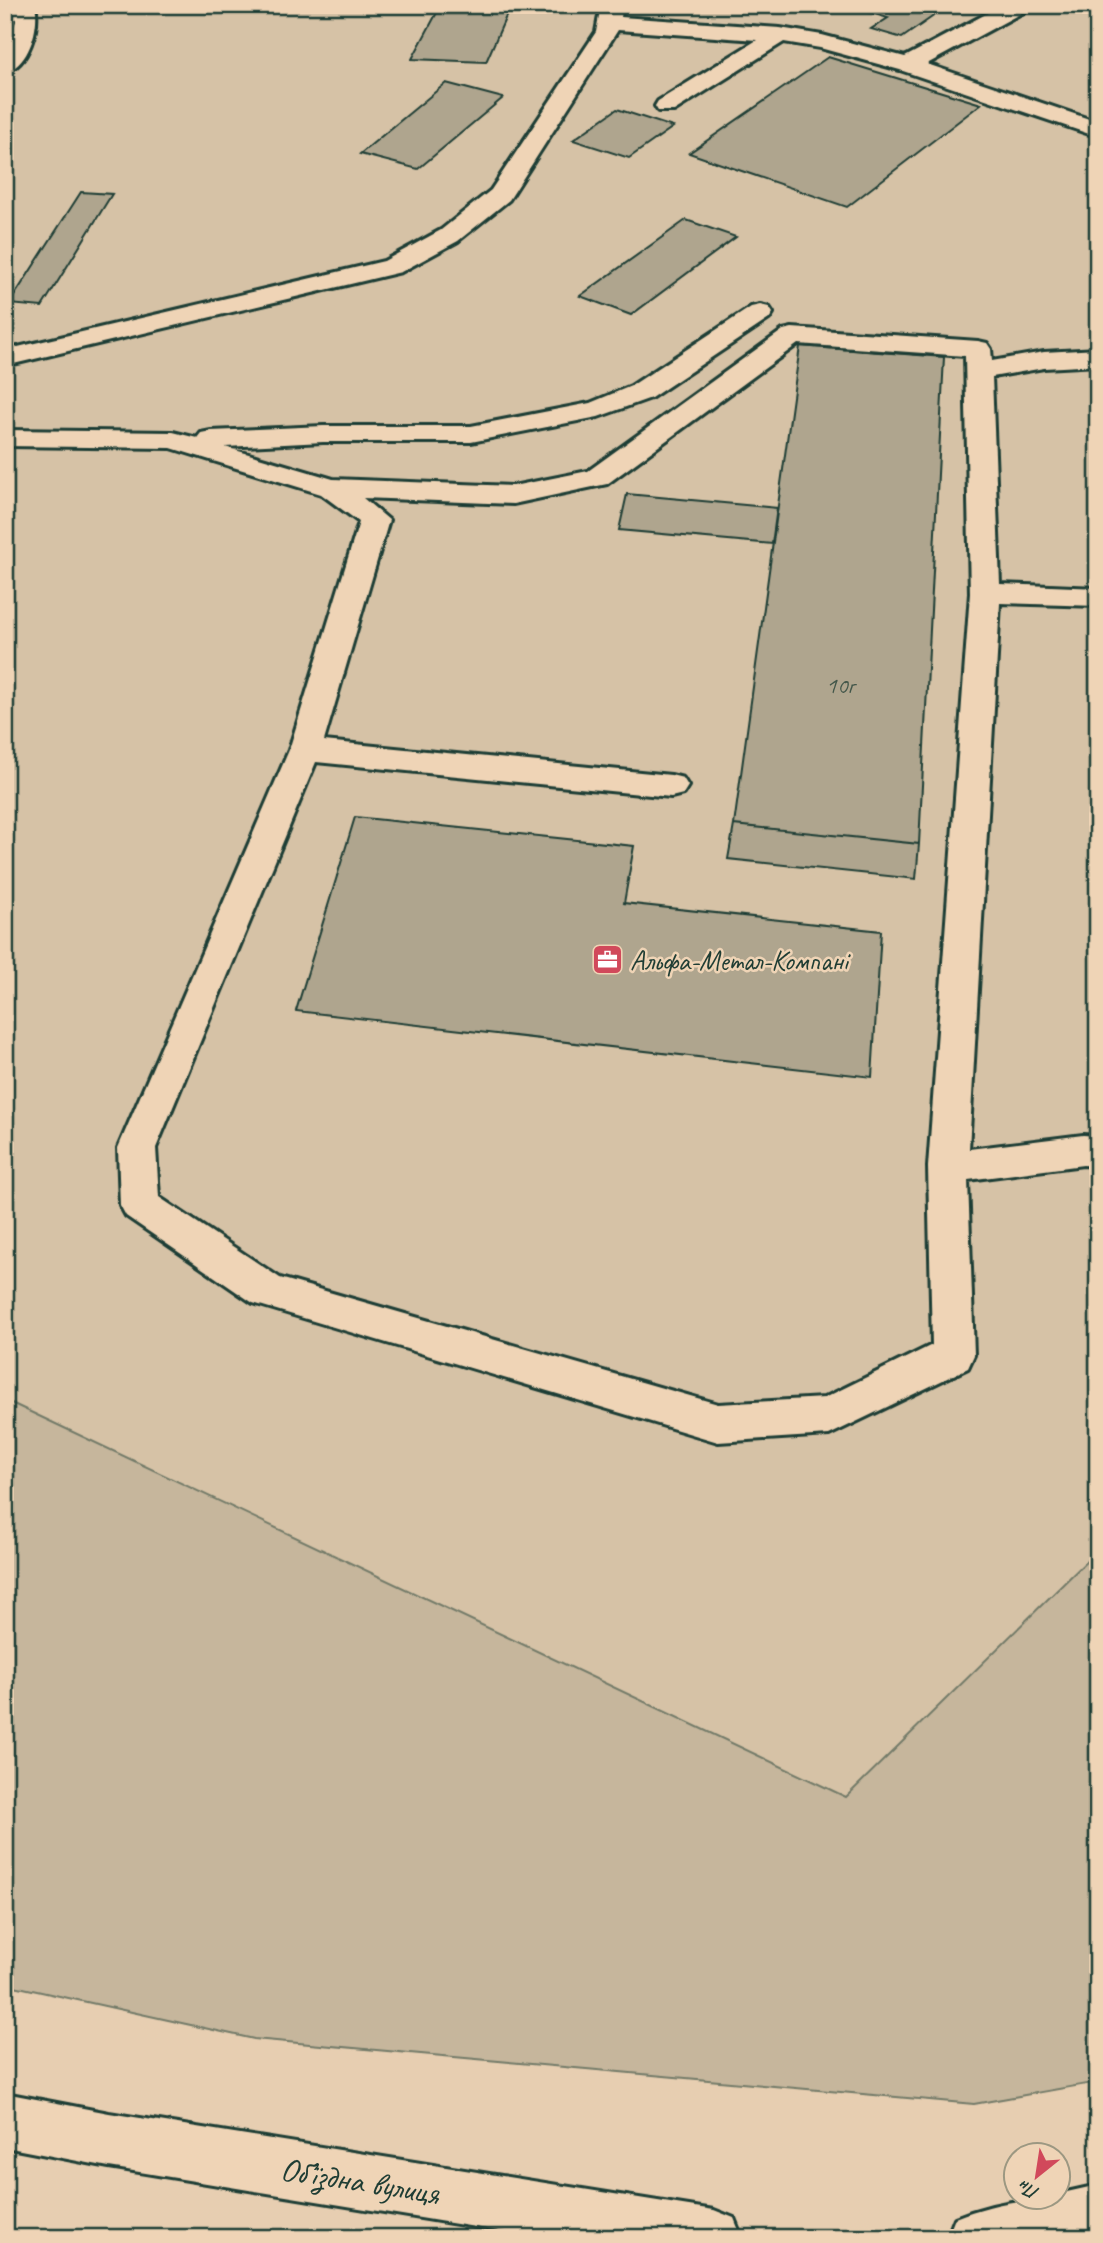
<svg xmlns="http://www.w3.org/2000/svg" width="1103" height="2243" font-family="Caveat,sans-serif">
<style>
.built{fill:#d6c2a6}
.green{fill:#c6b69c;stroke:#727a68;stroke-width:2}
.building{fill:#afa58e;stroke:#1f3d34;stroke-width:2}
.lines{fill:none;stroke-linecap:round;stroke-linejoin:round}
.minor-casing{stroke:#1f3d34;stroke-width:6}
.major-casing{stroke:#1f3d34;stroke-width:6}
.minor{fill:#efd4b6;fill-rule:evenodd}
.major{fill:#efd4b6;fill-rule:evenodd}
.labels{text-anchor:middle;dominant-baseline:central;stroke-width:5;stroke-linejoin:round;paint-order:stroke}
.number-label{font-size:24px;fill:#43574a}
.poi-label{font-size:28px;fill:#1f3d34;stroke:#efd4b6;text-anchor:start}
.near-street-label{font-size:33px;fill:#1f3d34;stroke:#efd4b6}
</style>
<rect width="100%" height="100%" fill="#e7ceb1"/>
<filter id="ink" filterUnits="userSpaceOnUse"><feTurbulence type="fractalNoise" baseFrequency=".0143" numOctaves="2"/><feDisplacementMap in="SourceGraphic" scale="14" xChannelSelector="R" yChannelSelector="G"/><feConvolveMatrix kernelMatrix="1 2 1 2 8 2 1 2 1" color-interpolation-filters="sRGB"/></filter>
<g filter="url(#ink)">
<!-- built -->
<path class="built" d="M5,5H1098V1550L846,1797L5,1400Z"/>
<!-- green -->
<path class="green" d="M5,1400L846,1797L1098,1550V2082L974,2104L254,2039L5,1984Z"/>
<!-- building -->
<path class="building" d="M441,5H511L486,62L412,59Z
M845,5H937L945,8L902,38L871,29L888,18Z
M828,57L981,104L847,207L689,153Z
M446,83L503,98L418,169L360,154Z
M617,109L673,127L629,158L573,140Z
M81,192L112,194L42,307L9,304Z
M686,220L736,237L631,315L580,296Z
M800,346L944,357L919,844L734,825Z
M627,494L777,508L772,544L619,530Z
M355,817L634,846L624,903L881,931L872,1077L296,1011Z
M734,825L919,844L916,879L728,859Z"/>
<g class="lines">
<defs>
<path id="minor" d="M13,5H35C40,27 29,66 5,72V50L16,21Z
M601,5H623L621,17L780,28L822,35L905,57L1003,5H1030L1027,10L927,64L1098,122V137L900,70L820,48L784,42L674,111H658L655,106L658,101L757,40L618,30L509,200L458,241L401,272L5,366V350L384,261L441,230L491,190L596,32Z
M760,305L769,307L773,313L769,319L651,398L598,417L471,442H323L225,447L333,479L513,486L588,471L783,330L792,328L978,341L987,343L991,349L992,361L1044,352L1098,349V365L1044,368L992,377L1000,584L1098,588V606L1000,603L969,1149L1083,1135L1098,1136V1166L1083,1165L968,1180L974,1355L968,1368L829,1435L718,1442L253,1303L126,1216L120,1205L118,1148L289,750L359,522L321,494L171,448L5,446V430L173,432L197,438L201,433L211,431L323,426H471L590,403L631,386L751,307ZM798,344L965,356L970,593L928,1167L932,1345L824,1398L718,1404L280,1278L159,1197L156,1148L316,762L671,797L683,794L688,786L683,778L671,775L324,741L389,520L363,498L513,504L607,484Z"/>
<path id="major" d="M5,2093L109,2113L714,2210L734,2218L742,2238H542L109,2167L5,2147Z
M1098,2185V2238H947L955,2218C987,2205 1023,2198 1058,2198V2194Z"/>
</defs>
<!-- minor casing -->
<use href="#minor" class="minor-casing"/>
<!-- major casing -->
<use href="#major" class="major-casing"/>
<!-- minor -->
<use href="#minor" class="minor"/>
<!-- major -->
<use href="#major" class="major"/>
</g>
</g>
<!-- icons -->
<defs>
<symbol id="office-square" viewBox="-11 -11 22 22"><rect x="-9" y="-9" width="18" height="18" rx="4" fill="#d1495b" stroke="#efd4b6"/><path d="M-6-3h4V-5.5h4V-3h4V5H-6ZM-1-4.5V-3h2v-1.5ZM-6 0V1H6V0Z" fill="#fff"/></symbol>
</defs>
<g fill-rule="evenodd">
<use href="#office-square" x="590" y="942" width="35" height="35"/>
</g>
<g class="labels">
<!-- number labels -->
<g class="number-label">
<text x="840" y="685">10г</text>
</g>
<!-- poi labels -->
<g class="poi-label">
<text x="630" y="960">Альфа-Метал-Компані</text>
</g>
<!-- near-street labels -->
<g class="near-street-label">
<text transform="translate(360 2181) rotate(9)">Об’їздна вулиця</text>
</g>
</g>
<!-- margin -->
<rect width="1103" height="2243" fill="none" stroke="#efd4b6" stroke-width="28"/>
<rect x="14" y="14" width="1075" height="2215" fill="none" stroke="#1f3d34" stroke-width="2.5" filter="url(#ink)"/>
<!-- north arrow -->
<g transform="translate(1037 2176) rotate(210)"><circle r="33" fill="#efd4b6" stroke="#9c9882" stroke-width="2"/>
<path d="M0-5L12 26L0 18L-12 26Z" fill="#d1495b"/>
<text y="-10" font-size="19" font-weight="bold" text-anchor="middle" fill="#1f3d34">Пн</text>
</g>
</svg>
